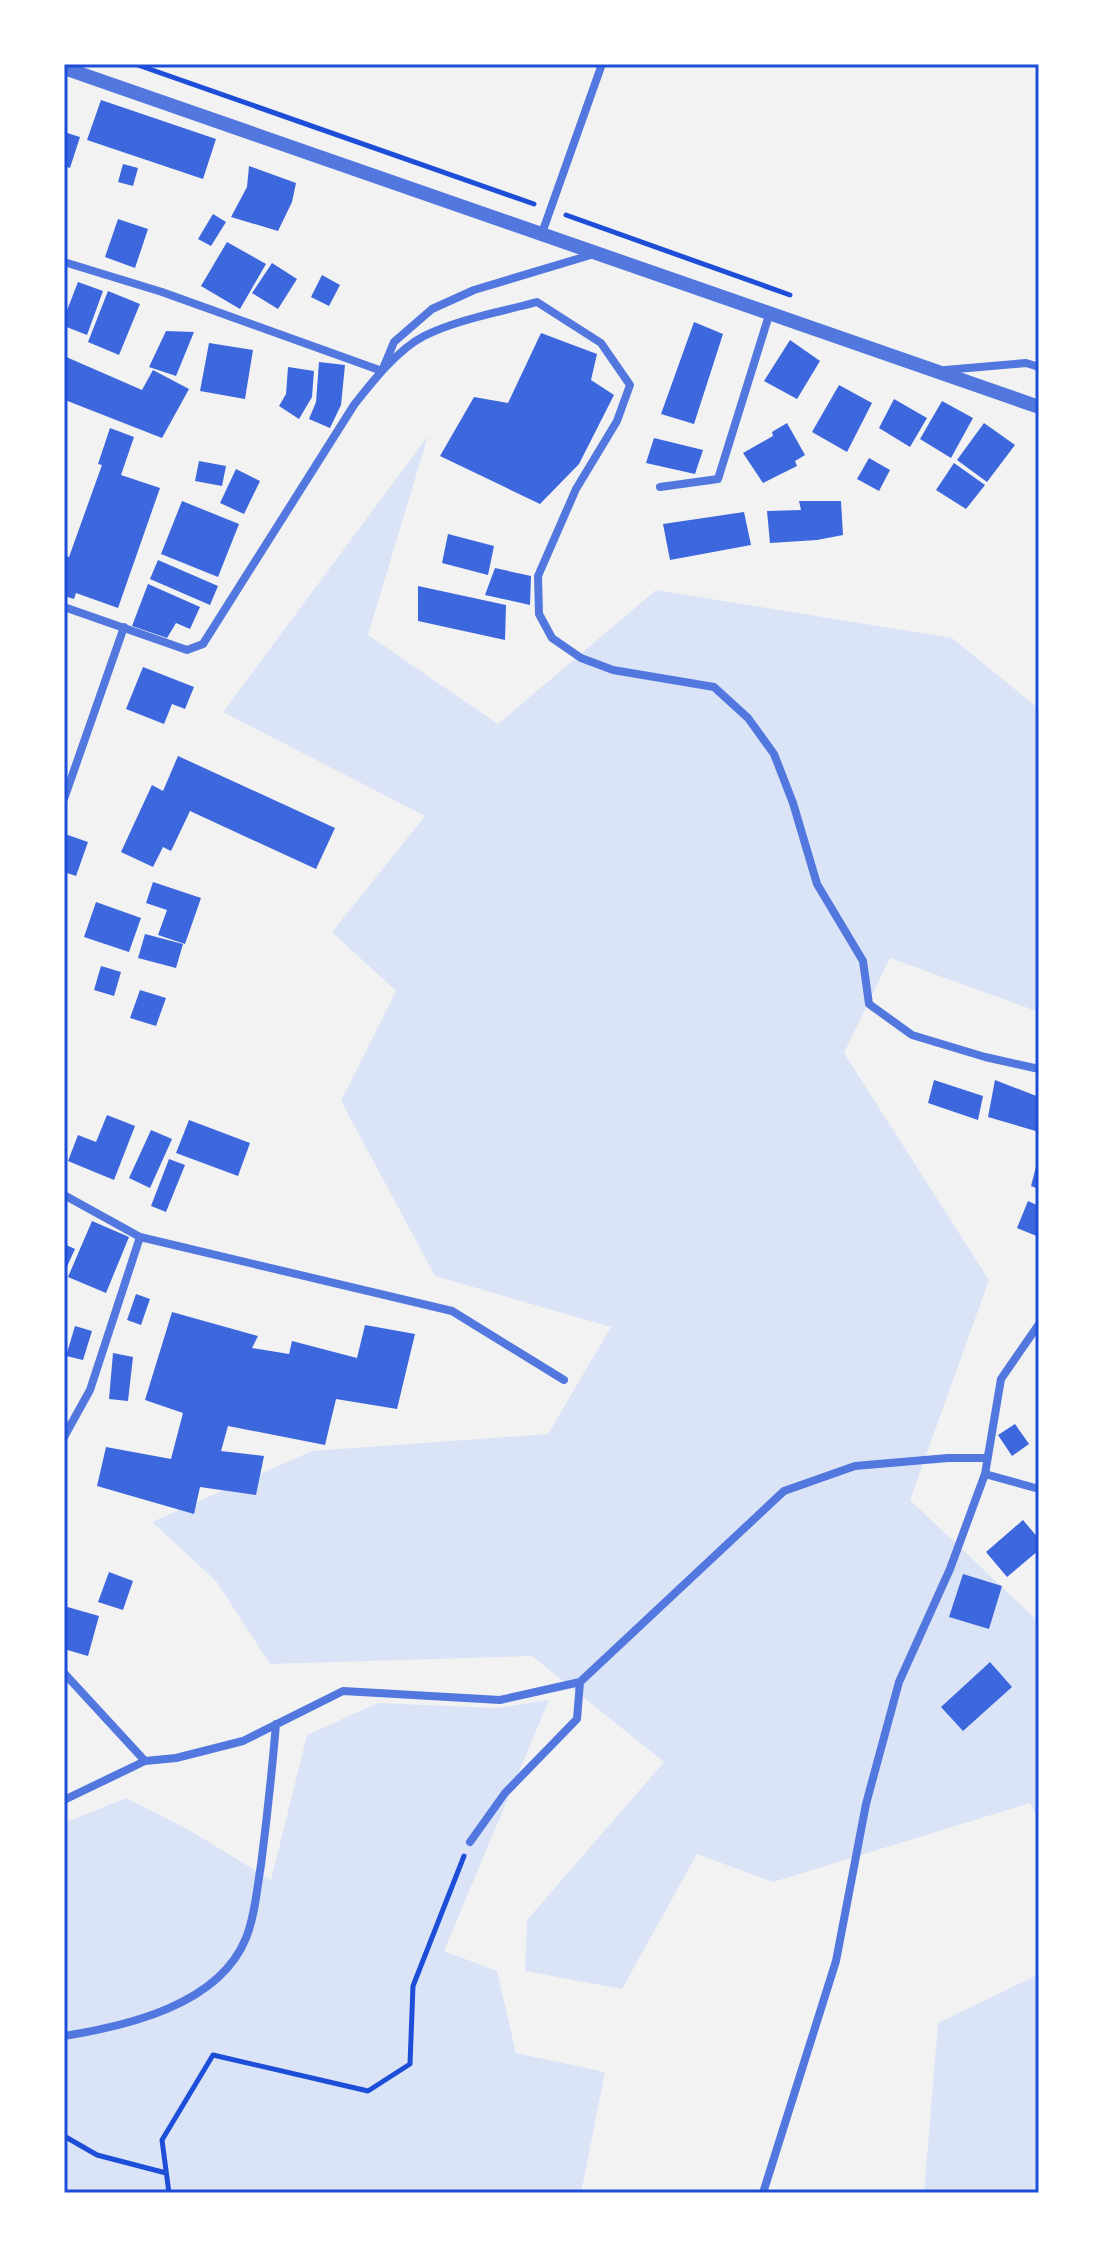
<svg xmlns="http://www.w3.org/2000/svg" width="1103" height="2257" font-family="'Golos Text',sans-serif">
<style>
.green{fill:#dbe4f7}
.building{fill:#3d67dc}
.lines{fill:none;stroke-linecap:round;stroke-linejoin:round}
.path{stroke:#1d4ed8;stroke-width:5}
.minor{stroke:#5277de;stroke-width:8}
.tertiary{stroke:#5277de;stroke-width:14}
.neatline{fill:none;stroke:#1d4ed8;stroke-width:3}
</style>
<rect width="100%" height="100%" fill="#f2f2f2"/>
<!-- green -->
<path class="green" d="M428,436L368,635L498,724L656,590L952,638L1039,709V1012L890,958L844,1053L989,1280L910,1500L1039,1622V1821L1030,1803L773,1882L697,1854L622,1989L525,1971L527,1920L664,1762L532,1656L270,1664L216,1581L152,1522L312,1451L548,1434L611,1327L435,1276L341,1101L396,991L332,932L425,816L223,712Z
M549,1700L444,1951L497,1971L516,2053L605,2072L581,2193H64V1823L126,1798L189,1830L271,1880L307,1735L378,1703L497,1708Z
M1039,1974V2193H924L938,2023Z"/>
<!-- building -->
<path class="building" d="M101,100L216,139L203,179L87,140Z
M64,132L80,137L70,168L64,166Z
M123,164L138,168L133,186L118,182Z
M249,166L296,183L292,202L278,231L231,217L247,187Z
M213,214L226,222L211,246L198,239Z
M118,219L148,229L135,268L105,257Z
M227,242L266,264L240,309L201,286Z
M272,263L297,279L278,309L252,293Z
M322,275L340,285L329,306L311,297Z
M78,282L103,291L87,335L64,326V318Z
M108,291L140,304L119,355L88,342Z
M694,322L723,334L694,424L661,414Z
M166,331L194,332L176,376L149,367Z
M541,333L597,354L591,380L614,395L579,464L540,504L440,456L474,397L508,403Z
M790,340L820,361L797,399L764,381Z
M209,343L253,350L245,399L200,391Z
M64,356L142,390L153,370L189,389L162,438L65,400Z
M319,362L345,365L341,405L330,428L309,419L316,402Z
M288,367L314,371L312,397L299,419L279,406L286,394Z
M839,385L872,403L847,452L812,432Z
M894,399L927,418L910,447L879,428Z
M942,401L973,418L951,458L920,439Z
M787,423L805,455L795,461L797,466L763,483L743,453L773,436L772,432Z
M984,423L1015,445L987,482L957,460Z
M110,428L134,437L121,475L160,488L118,608L76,593L74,599L64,596V556L69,557L102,465L98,464Z
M654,438L703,450L695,474L646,463Z
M869,458L890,470L879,491L857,479Z
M199,461L226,466L222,486L195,481Z
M954,463L985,485L966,509L936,490Z
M236,469L260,481L244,514L220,503Z
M182,501L239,524L218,577L161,554Z
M799,501H841L843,535L817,540L770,543L767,511L801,510Z
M744,512L751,545L670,560L663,524Z
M448,534L494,546L488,575L442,563Z
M158,560L218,586L210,605L150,579Z
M495,568L531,576L530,605L485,595Z
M148,584L200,607L190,629L176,623L167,638L132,626Z
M418,586L506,605L505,640L418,621Z
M143,667L194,687L185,709L172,704L164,724L126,709Z
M178,756L335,828L316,869L190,811L171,851L163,847L153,867L121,852L152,785L163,791Z
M65,834L88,842L76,876L64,872Z
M153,882L201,898L185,944L158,935L167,910L146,903Z
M96,902L141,918L129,952L84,937Z
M145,934L183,944L176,968L138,958Z
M101,966L121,972L114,996L94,990Z
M140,990L166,998L156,1026L130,1018Z
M934,1080L983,1096L978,1120L928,1103Z
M995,1080L1039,1097V1132L988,1117Z
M107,1115L135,1126L114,1180L68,1161L78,1135L96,1142Z
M189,1120L250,1143L238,1176L176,1153Z
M151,1130L172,1139L150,1188L129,1178Z
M169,1159L185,1165L166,1212L151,1206Z
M1038,1159H1039V1189L1031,1186Z
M1028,1201L1039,1206V1237L1017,1228Z
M92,1221L129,1237L106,1293L68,1277Z
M64,1244L75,1249L64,1273Z
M136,1294L150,1299L141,1325L127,1320Z
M172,1312L258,1336L252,1348L289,1354L292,1341L357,1358L365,1325L415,1334L397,1409L336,1399L325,1445L228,1426L221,1451L264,1456L256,1495L200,1487L194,1514L97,1486L106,1447L171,1459L183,1413L145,1400Z
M75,1326L92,1331L83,1360L66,1356Z
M113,1353L133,1357L128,1401L109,1399Z
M1015,1424L1029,1444L1012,1456L998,1435Z
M1023,1520L1039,1539V1550L1007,1577L986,1552Z
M109,1572L133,1581L123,1610L98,1602Z
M963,1574L1002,1586L989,1629L949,1617Z
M64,1606L99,1616L88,1656L64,1649Z
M990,1662L1012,1687L963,1731L941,1707Z"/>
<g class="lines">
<!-- path -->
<path class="path" d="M135,64L534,204
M566,215L790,295
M64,2136L97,2155L166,2173
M169,2193L162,2140L213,2055L368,2091L410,2064L413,1986L464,1856"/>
<!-- minor -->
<path class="minor" d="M542,233L602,64
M64,262L162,292L382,371L394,342L432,309L474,290L594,254
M945,370L1026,363L1039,367
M660,487L718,479L770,312
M64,607L187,650L203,644L354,405C372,382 397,350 424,336C459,319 500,312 537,302L601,343L630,385L617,421L576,489L538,576L539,614L552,638L581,658L613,670L714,687L748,718L774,754L793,803L817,884L863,961L869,1004L912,1035L985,1057L1039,1069
M64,799L124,627
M64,1195L140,1237L452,1311L564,1380
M64,1437L90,1390L140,1237
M985,1474L1039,1489
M64,1673L145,1761L176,1758L243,1741L343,1691L500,1700L580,1682L784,1491L855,1466L948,1458H987
M64,1800L145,1761
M470,1842L505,1793L577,1719L580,1682
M64,2036C127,2026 219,2005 246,1938C255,1916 257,1888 261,1865C267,1818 272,1771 276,1724
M763,2193L836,1961L866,1804L899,1682L950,1569L985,1474L1001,1379L1039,1324"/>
<!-- tertiary -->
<path class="tertiary" d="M64,68L1039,407"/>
</g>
<!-- border -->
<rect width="1103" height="2257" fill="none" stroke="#ffffff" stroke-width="132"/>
<rect x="66" y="66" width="971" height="2125" class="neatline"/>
</svg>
